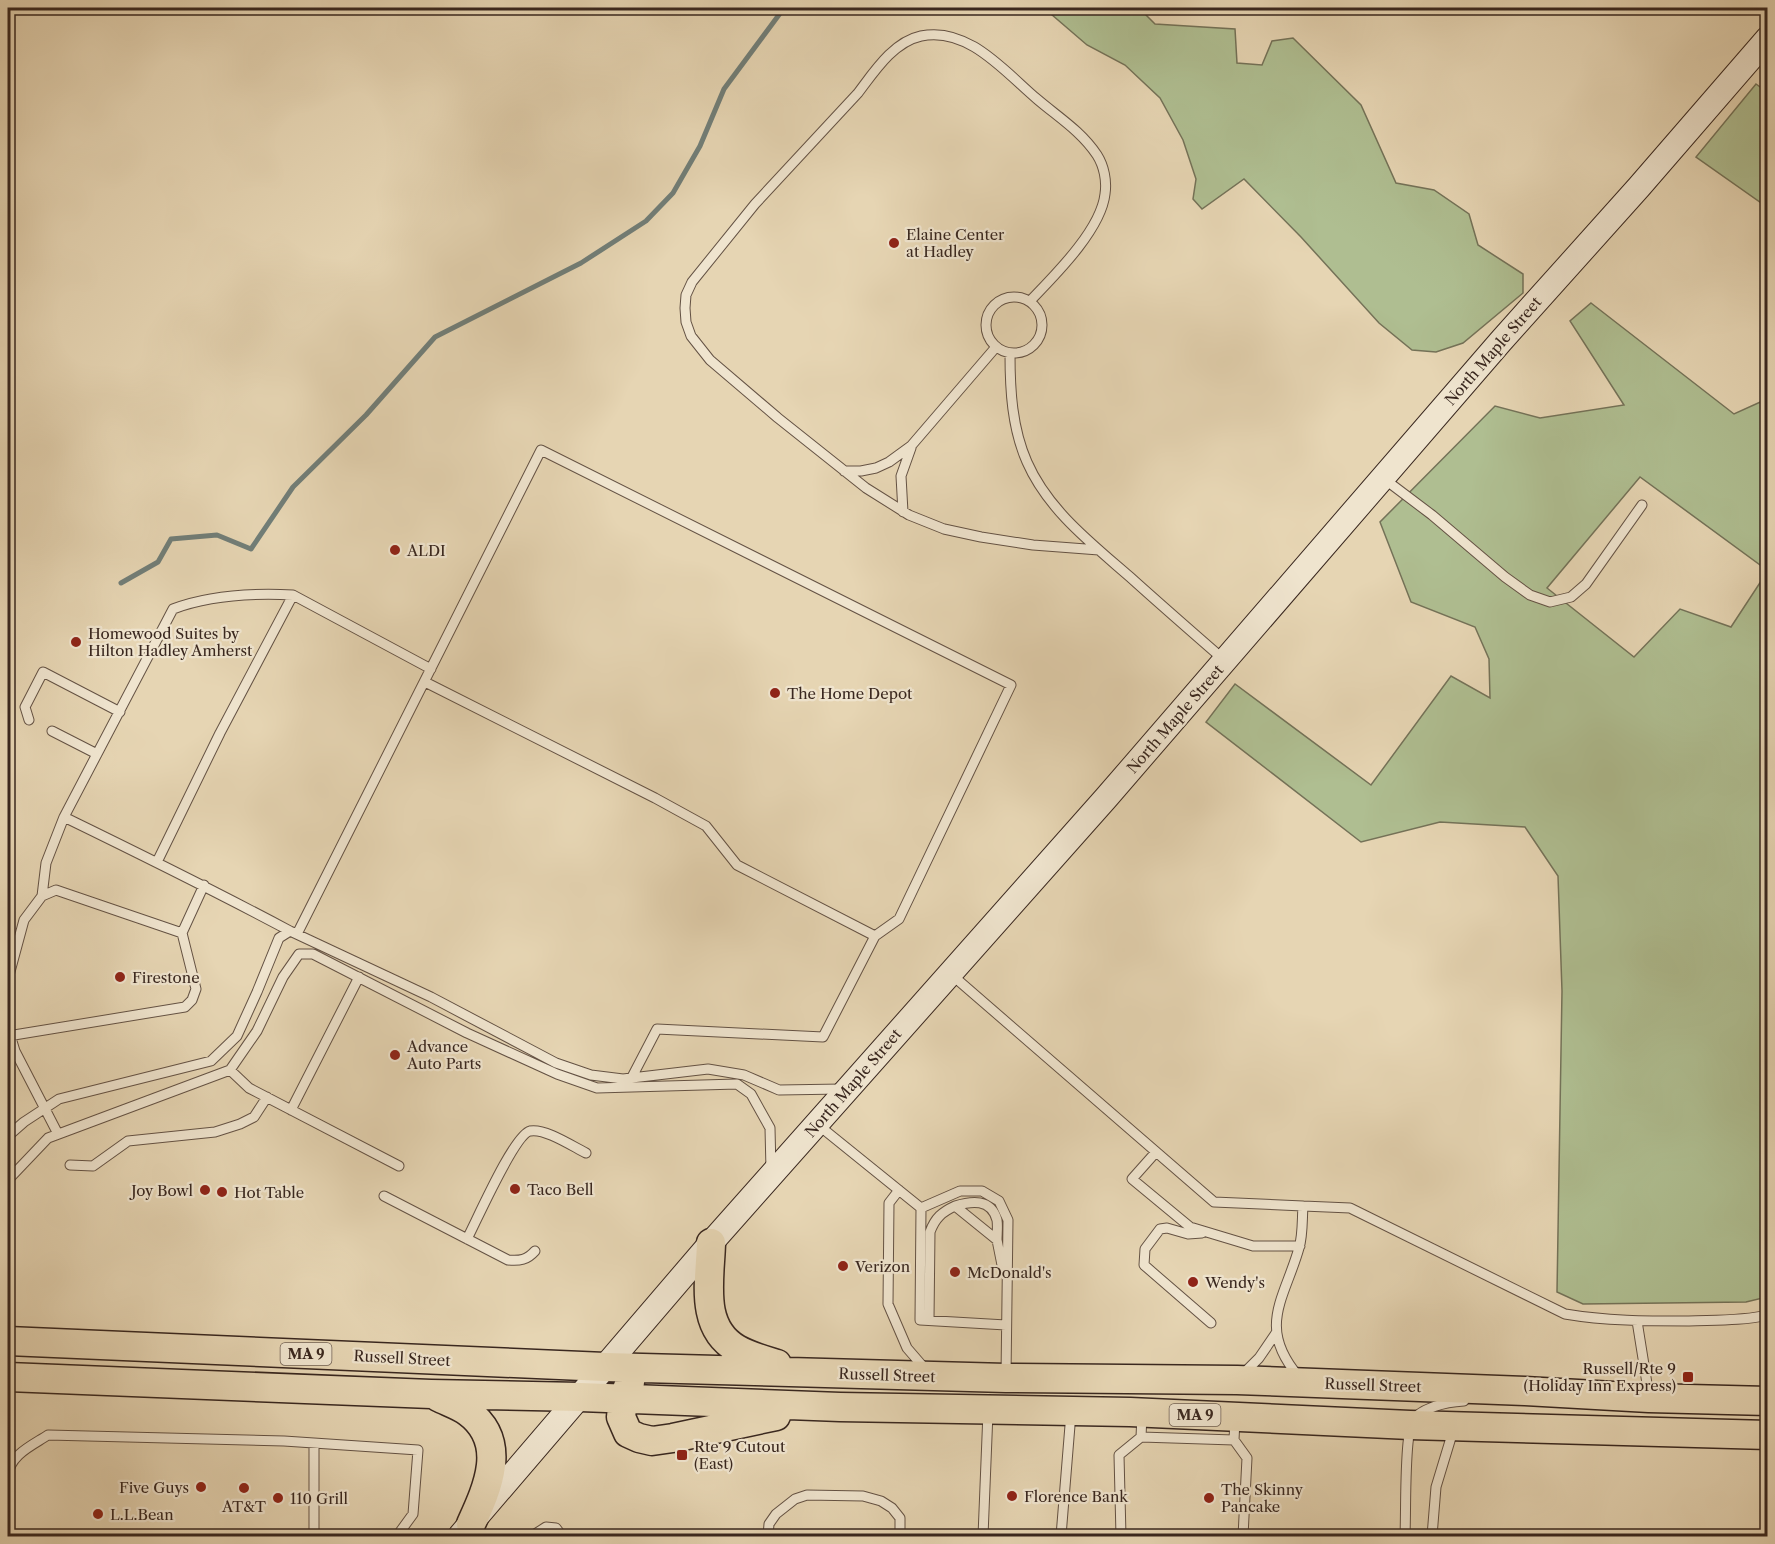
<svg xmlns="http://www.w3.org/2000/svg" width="1775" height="1544" font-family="'Libre Caslon Text',serif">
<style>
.green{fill:#afbe91;stroke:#747258;stroke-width:1.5}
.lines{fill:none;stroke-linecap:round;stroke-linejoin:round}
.stream{stroke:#717e78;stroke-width:5}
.service-casing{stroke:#645244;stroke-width:11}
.secondary-casing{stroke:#39271f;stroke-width:26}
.trunk-casing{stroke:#39271f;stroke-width:31}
.service{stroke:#efe4ce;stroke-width:9}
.secondary{stroke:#efe4ce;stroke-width:24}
.trunk{stroke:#e6d5b3;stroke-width:28}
.poi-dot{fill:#8f2418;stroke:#efe4ce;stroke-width:2}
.labels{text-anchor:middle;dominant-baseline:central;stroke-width:4.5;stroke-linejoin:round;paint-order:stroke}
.shield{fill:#efe4ce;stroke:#706054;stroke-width:1.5}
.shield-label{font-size:14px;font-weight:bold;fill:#39271f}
.poi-label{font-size:15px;fill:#39271f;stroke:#efe4ce;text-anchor:start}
.street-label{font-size:15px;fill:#39271f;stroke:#efe4ce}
</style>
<rect width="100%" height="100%" fill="#e6d5b3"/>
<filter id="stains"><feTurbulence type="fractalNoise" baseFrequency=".00333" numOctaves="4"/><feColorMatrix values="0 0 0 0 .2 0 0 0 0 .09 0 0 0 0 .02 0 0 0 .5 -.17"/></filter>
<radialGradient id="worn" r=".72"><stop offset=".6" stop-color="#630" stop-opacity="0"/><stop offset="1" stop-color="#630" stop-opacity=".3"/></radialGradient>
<!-- green -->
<path class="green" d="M1044,8H1139L1155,24L1235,29L1237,63L1262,65L1272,41L1293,38L1361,105L1396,183L1434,190L1469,214L1478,245L1523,274V293L1463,343L1436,352L1412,350L1379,323L1301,237L1244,179L1202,209L1193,199L1196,179L1183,140L1160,98L1125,65L1087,45Z
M1756,84L1767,92V207L1696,157Z
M1591,303L1734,414L1767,399V570L1640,477L1547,588L1634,657L1680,609L1731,627L1767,572V1297L1746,1302L1583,1304L1557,1292L1562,991L1558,876L1525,827L1440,822L1361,842L1206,722L1235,684L1371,785L1451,676L1490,698L1489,659L1475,627L1411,602L1380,522L1495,406L1540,418L1624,405L1570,321Z"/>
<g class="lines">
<!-- stream -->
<path class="stream" d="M121,583L158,562L171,539L217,535L251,549L293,487L366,415L435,337L581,263L646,221L673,193L700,146L724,89L784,8"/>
<defs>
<path id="service" d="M986 325a28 28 0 1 1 56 0a28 28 0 1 1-56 0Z
M1030,301C1054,276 1101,230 1105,194C1107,181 1104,166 1097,155C1081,131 1058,117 1037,99C1005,72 968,26 921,36C893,42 874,72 858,93L755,204L692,282L686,295L685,308L686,322L691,336L710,360L778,418L866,488L909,515L944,529L981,537L1033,545L1099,550
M1010,354C1010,390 1012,428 1027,462C1048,510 1091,543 1130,577C1161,605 1192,632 1223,659
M844,471H861L876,468L889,462L911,446L996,347
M1383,478L1432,515L1505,577L1530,595L1550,602L1571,597L1586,584L1642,505
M903,512L901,476L911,448
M293,595L431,669
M29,720L25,707L43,672L120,712
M52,731L97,754
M157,862L220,733L293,595C254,593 210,595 173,609L64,817C140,854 215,891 290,931
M42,896L46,863L64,817
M297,934L541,450L1011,685L899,919L875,936L737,865L706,826L655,798L425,682
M952,975L1214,1202L1303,1206C1302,1219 1303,1235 1299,1248C1285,1298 1256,1327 1299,1377
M8,979L24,920L42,896L56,890L182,933L204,885
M8,1028L15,1051L58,1134
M8,1036L185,1007L192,1000L196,989L182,933
M230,1070L249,1088L399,1166
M632,1077L657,1029L823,1037L875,936
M291,1110L359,977
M817,1124L921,1208
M8,1136L24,1122L59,1099L211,1061L237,1036L257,992L279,938L290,931L431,997L556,1063L591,1075L623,1079L708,1069L744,1075L779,1090L842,1089
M1156,1152L1132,1179L1190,1227L1253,1246H1300
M70,1165L93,1166L128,1141L215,1132L240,1124L254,1117L267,1097
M8,1180L48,1138L230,1070L257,1031L283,977L299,954H313L467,1033L557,1074L597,1088L737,1084L751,1094L770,1128L771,1170
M899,1190L889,1203L888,1304L907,1348L926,1370
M384,1196L508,1260C520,1261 527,1260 535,1251
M955,1206C971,1201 991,1198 997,1220C998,1226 997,1234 997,1240
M1303,1206L1350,1208L1565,1314C1606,1321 1647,1321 1689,1321C1715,1320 1742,1321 1768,1315
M921,1208L960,1191H982L999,1201L1008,1220L1006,1376
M921,1208L920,1320L1006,1325
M1202,1233L1188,1234L1167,1228L1160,1229L1145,1249L1144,1265L1211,1323
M467,1239C477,1220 514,1135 530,1131C545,1128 572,1146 586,1153
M929,1320L930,1232C935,1218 942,1212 955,1206L997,1240L1003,1270
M1637,1321L1649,1396
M1242,1375L1259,1358L1276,1333
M1235,1420L1234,1440L1247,1458L1243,1536
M1141,1437L1234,1440
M8,1476C9,1455 33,1445 48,1435L284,1441L418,1450L413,1514L397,1536
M314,1536V1443
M532,1536L546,1527L556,1528L562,1536
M768,1536L769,1524L776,1514L795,1499L807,1495L863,1496L881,1501L892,1508L900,1518V1536
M983,1536L988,1412
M1061,1536L1071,1413
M1121,1536L1119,1455L1141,1437L1142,1415
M1405,1536C1406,1506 1405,1474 1408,1443C1409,1438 1408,1429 1410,1425C1418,1407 1448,1402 1464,1401
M1432,1536L1436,1487L1453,1431"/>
<path id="secondary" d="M460,1536L711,1243L1106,798L1501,341L1639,187L1768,38"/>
<path id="trunk" d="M711,1243C710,1280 699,1327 737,1349C749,1356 764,1360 777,1364
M8,1341L605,1367L1006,1378L1237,1380L1525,1391L1649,1398L1768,1401
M8,1377L431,1394L580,1397L840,1407L1130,1412L1410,1425L1768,1435
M630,1382L623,1399L621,1417L628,1433L639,1438L652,1441L673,1438L776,1416
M438,1397C448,1402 460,1406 468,1412C509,1442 487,1489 471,1524"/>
</defs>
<!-- service casing -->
<use href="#service" class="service-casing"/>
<!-- secondary casing -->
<use href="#secondary" class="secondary-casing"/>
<!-- trunk casing -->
<use href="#trunk" class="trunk-casing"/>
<!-- service -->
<use href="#service" class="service"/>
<!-- secondary -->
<use href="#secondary" class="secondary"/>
<!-- trunk -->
<use href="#trunk" class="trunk"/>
</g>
<!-- markers -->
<g class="poi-dot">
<circle cx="894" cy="243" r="6"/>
<circle cx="395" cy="550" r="6"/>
<circle cx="76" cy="642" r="6"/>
<circle cx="775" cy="693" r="6"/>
<circle cx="120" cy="977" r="6"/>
<circle cx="395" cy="1055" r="6"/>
<circle cx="515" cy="1189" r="6"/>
<circle cx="205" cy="1190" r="6"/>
<circle cx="222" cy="1192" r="6"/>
<circle cx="843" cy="1266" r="6"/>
<circle cx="955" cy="1272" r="6"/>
<circle cx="1193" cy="1282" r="6"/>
<rect x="1682" y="1371" width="12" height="12" rx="3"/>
<rect x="676" y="1449" width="12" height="12" rx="3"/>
<circle cx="201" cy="1487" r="6"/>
<circle cx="244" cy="1488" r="6"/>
<circle cx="1012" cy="1496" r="6"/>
<circle cx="278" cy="1498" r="6"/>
<circle cx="1209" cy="1498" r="6"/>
<circle cx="98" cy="1514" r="6"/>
</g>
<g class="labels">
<!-- shield labels -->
<g class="shield">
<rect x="280.5" y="1343" width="51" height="22" rx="4.5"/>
<rect x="1169.5" y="1404" width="51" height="22" rx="4.5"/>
</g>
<g class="shield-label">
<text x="306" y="1354">MA 9</text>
<text x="1195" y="1415">MA 9</text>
</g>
<!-- poi labels -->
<g class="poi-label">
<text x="906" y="234">Elaine Center<tspan x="906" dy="17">at Hadley</tspan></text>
<text x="407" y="550">ALDI</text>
<text x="88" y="633">Homewood Suites by<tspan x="88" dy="17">Hilton Hadley Amherst</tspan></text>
<text x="787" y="693">The Home Depot</text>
<text x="132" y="977">Firestone</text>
<text x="407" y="1046">Advance<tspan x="407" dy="17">Auto Parts</tspan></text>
<text x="527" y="1189">Taco Bell</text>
<text x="193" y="1190" text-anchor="end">Joy Bowl</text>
<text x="234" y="1192">Hot Table</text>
<text x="855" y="1266">Verizon</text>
<text x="967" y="1272">McDonald's</text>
<text x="1205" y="1282">Wendy's</text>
<text x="1676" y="1368" text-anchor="end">Russell/Rte 9<tspan x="1676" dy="17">(Holiday Inn Express)</tspan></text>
<text x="694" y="1446">Rte 9 Cutout<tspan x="694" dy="17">(East)</tspan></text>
<text x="189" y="1487" text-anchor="end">Five Guys</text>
<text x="1221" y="1489">The Skinny<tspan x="1221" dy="17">Pancake</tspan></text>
<text x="1024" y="1496">Florence Bank</text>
<text x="290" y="1498">110 Grill</text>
<text x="244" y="1506" text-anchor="middle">AT&amp;T</text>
<text x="110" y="1514">L.L.Bean</text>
</g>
<!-- street labels -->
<g class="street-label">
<text transform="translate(1493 351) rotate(-49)">North Maple Street</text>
<text transform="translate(1175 719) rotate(-49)">North Maple Street</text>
<text transform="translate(853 1083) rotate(-49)">North Maple Street</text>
<text transform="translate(402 1358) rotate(3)">Russell Street</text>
<text transform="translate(887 1375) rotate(2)">Russell Street</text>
<text transform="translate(1373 1385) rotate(2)">Russell Street</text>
</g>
</g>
<!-- margin -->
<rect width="1775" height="1544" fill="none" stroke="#e6d5b3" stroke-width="30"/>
<rect x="9" y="9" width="1757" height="1526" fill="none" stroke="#39271f" stroke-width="3"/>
<rect x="15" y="15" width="1745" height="1514" fill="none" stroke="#39271f" stroke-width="1.5"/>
<rect width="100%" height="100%" filter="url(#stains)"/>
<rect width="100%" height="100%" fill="url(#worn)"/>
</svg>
